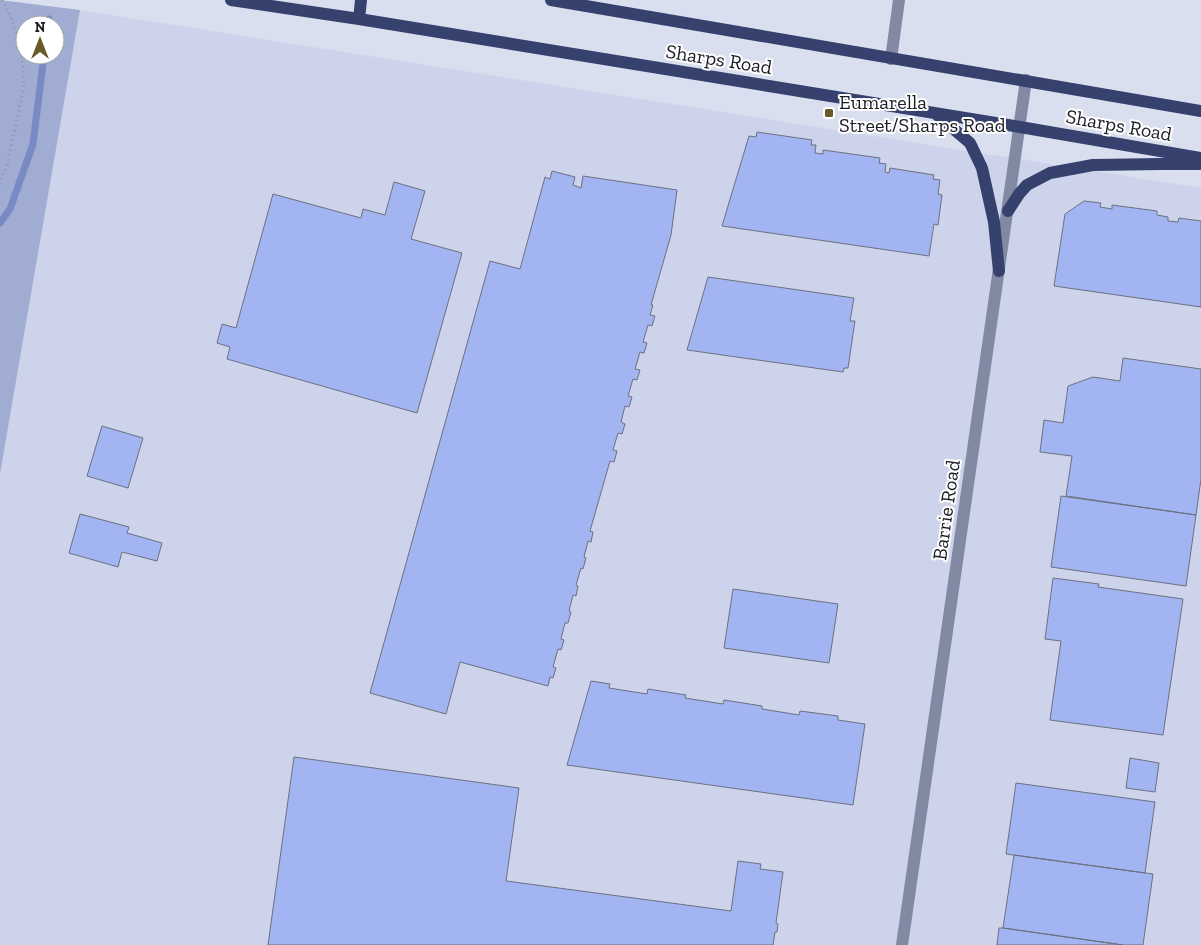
<svg xmlns="http://www.w3.org/2000/svg" width="1201" height="945" font-family="'Zilla Slab',serif">
<style>
.built{fill:#ccd3ea}
.green{fill:#a0acd2;fill-rule:evenodd}
.lines{fill:none;stroke-linecap:round;stroke-linejoin:round}
.stream{stroke:#7989c4;stroke-width:7}
.building{fill:#a3b4f2;stroke:#6c717f}
.path{stroke:#9195a2;stroke-width:3;stroke-dasharray:1 4;stroke-linecap:butt}
.minor{stroke:#8189a3;stroke-width:12}
.major{stroke:#36416e;stroke-width:12}
.poi-dot{fill:#695a27;stroke:#fff;stroke-width:2}
.labels{text-anchor:middle;dominant-baseline:central;stroke-width:4;stroke-linejoin:round;paint-order:stroke}
.street-label{font-size:20px;fill:#1a1c22;stroke:#fff}
.poi-label{font-size:20px;fill:#1a1c22;stroke:#fff;text-anchor:start}
</style>
<rect width="100%" height="100%" fill="#dadff0"/>
<!-- built -->
<path class="built" d="M80,10L1201,188V945H0V474Z"/>
<!-- green -->
<path class="green" d="M0,0L80,10L0,474ZM25,25H55V55H25Z"/>
<g class="lines">
<!-- stream -->
<path class="stream" d="M48,25L49,19
M0,223L10,209L33,144L44,55"/>
</g>
<!-- building -->
<path class="building" d="M757,132L812,140L811,145H816L815,153L823,154V150L880,158L879,163L886,164L885,172L889,173L890,168L934,175L933,179L940,180L938,194L942,195L938,225L934,224L929,256L722,226L749,136L756,137Z
M552,171L575,177L573,185L581,188L583,176L677,190L671,235L651,305H653L650,315L655,316L652,326L648,325L643,342L647,343L644,353L640,352L635,369L640,370L637,380L633,379L628,396L632,397L629,407L625,406L621,422L625,424L622,434L618,433L613,450L617,451L614,462L610,461L590,531L593,532L591,542L588,541L584,557L586,558L583,569L581,568L576,585L578,586L576,596L573,595L569,611L571,612L568,623H565L561,639L564,640L561,650L558,649L553,667L556,668L553,678L550,677L548,686L460,662L446,714L370,693L490,261L520,269L545,177L550,179Z
M394,182L425,191L411,239L462,253L417,413L227,359L230,347L217,343L222,324L236,328L273,194L361,218L363,209L385,215Z
M1084,201L1101,203L1100,207L1112,209V205L1157,211V215L1168,217V221L1178,222L1179,218L1201,221V307L1054,286L1065,214Z
M708,277L854,298L850,321H855L848,368H844L843,372L687,350Z
M1123,358L1201,369V479L1196,515L1066,496L1072,456L1040,452L1044,420L1063,423L1068,386L1093,377L1120,381Z
M102,426L143,438L128,488L87,476Z
M1061,496L1196,515L1186,586L1051,567Z
M80,514L129,527L127,533L162,543L157,561L122,552L118,567L69,553Z
M1053,578L1099,584L1098,587L1183,599L1163,735L1050,720L1061,641L1045,639Z
M733,589L838,604L829,663L724,648Z
M591,681L610,684L609,688L647,694L648,689L686,695L685,698L723,704L724,700L762,706V709L799,715L800,711L838,716V720L865,724L853,805L567,765Z
M294,757L519,788L506,881L731,911L738,861L761,864L760,869L783,872L776,923L778,924L777,932H775L773,945H268Z
M1130,758L1159,763L1155,792L1126,788Z
M1016,783L1155,802L1145,873L1006,854Z
M1014,855L1153,874L1143,945H1123L1003,928Z
M999,928H1003L1123,945H997Z"/>
<g class="lines">
<!-- path -->
<path class="path" d="M0,184L8,162L24,86L22,50L11,17L2,0"/>
<!-- minor -->
<path class="minor" d="M891,59L899,0
M902,945L1026,80"/>
<!-- major -->
<path class="major" d="M231,0L359,19L1020,127L1201,158
M551,0L1201,111
M359,19L361,0
M936,114L970,143L982,168L994,222L999,271
M1008,211L1019,194L1027,185L1050,173L1093,165L1161,164H1199"/>
</g>
<!-- markers -->
<rect class="poi-dot" x="824" y="108" width="10" height="10" rx="2.5"/>
<g class="labels">
<!-- street labels -->
<g class="street-label">
<text transform="translate(719 59) rotate(9)">Sharps Road</text>
<text transform="translate(1119 125) rotate(10)">Sharps Road</text>
<text transform="translate(946 510) rotate(-82)">Barrie Road</text>
</g>
<!-- poi labels -->
<g class="poi-label">
<text x="839" y="102">Eumarella<tspan x="839" dy="23">Street/Sharps Road</tspan></text>
</g>
</g>
<!-- north arrow -->
<g transform="translate(40 40)"><circle r="24" fill="#ffffff" stroke="#a3a4a7"/>
<path d="M0-4L9 19L0 12L-9 19Z" fill="#695a27"/>
<text y="-8" font-size="14" font-weight="bold" text-anchor="middle" fill="#1a1c22">N</text>
</g>
</svg>
